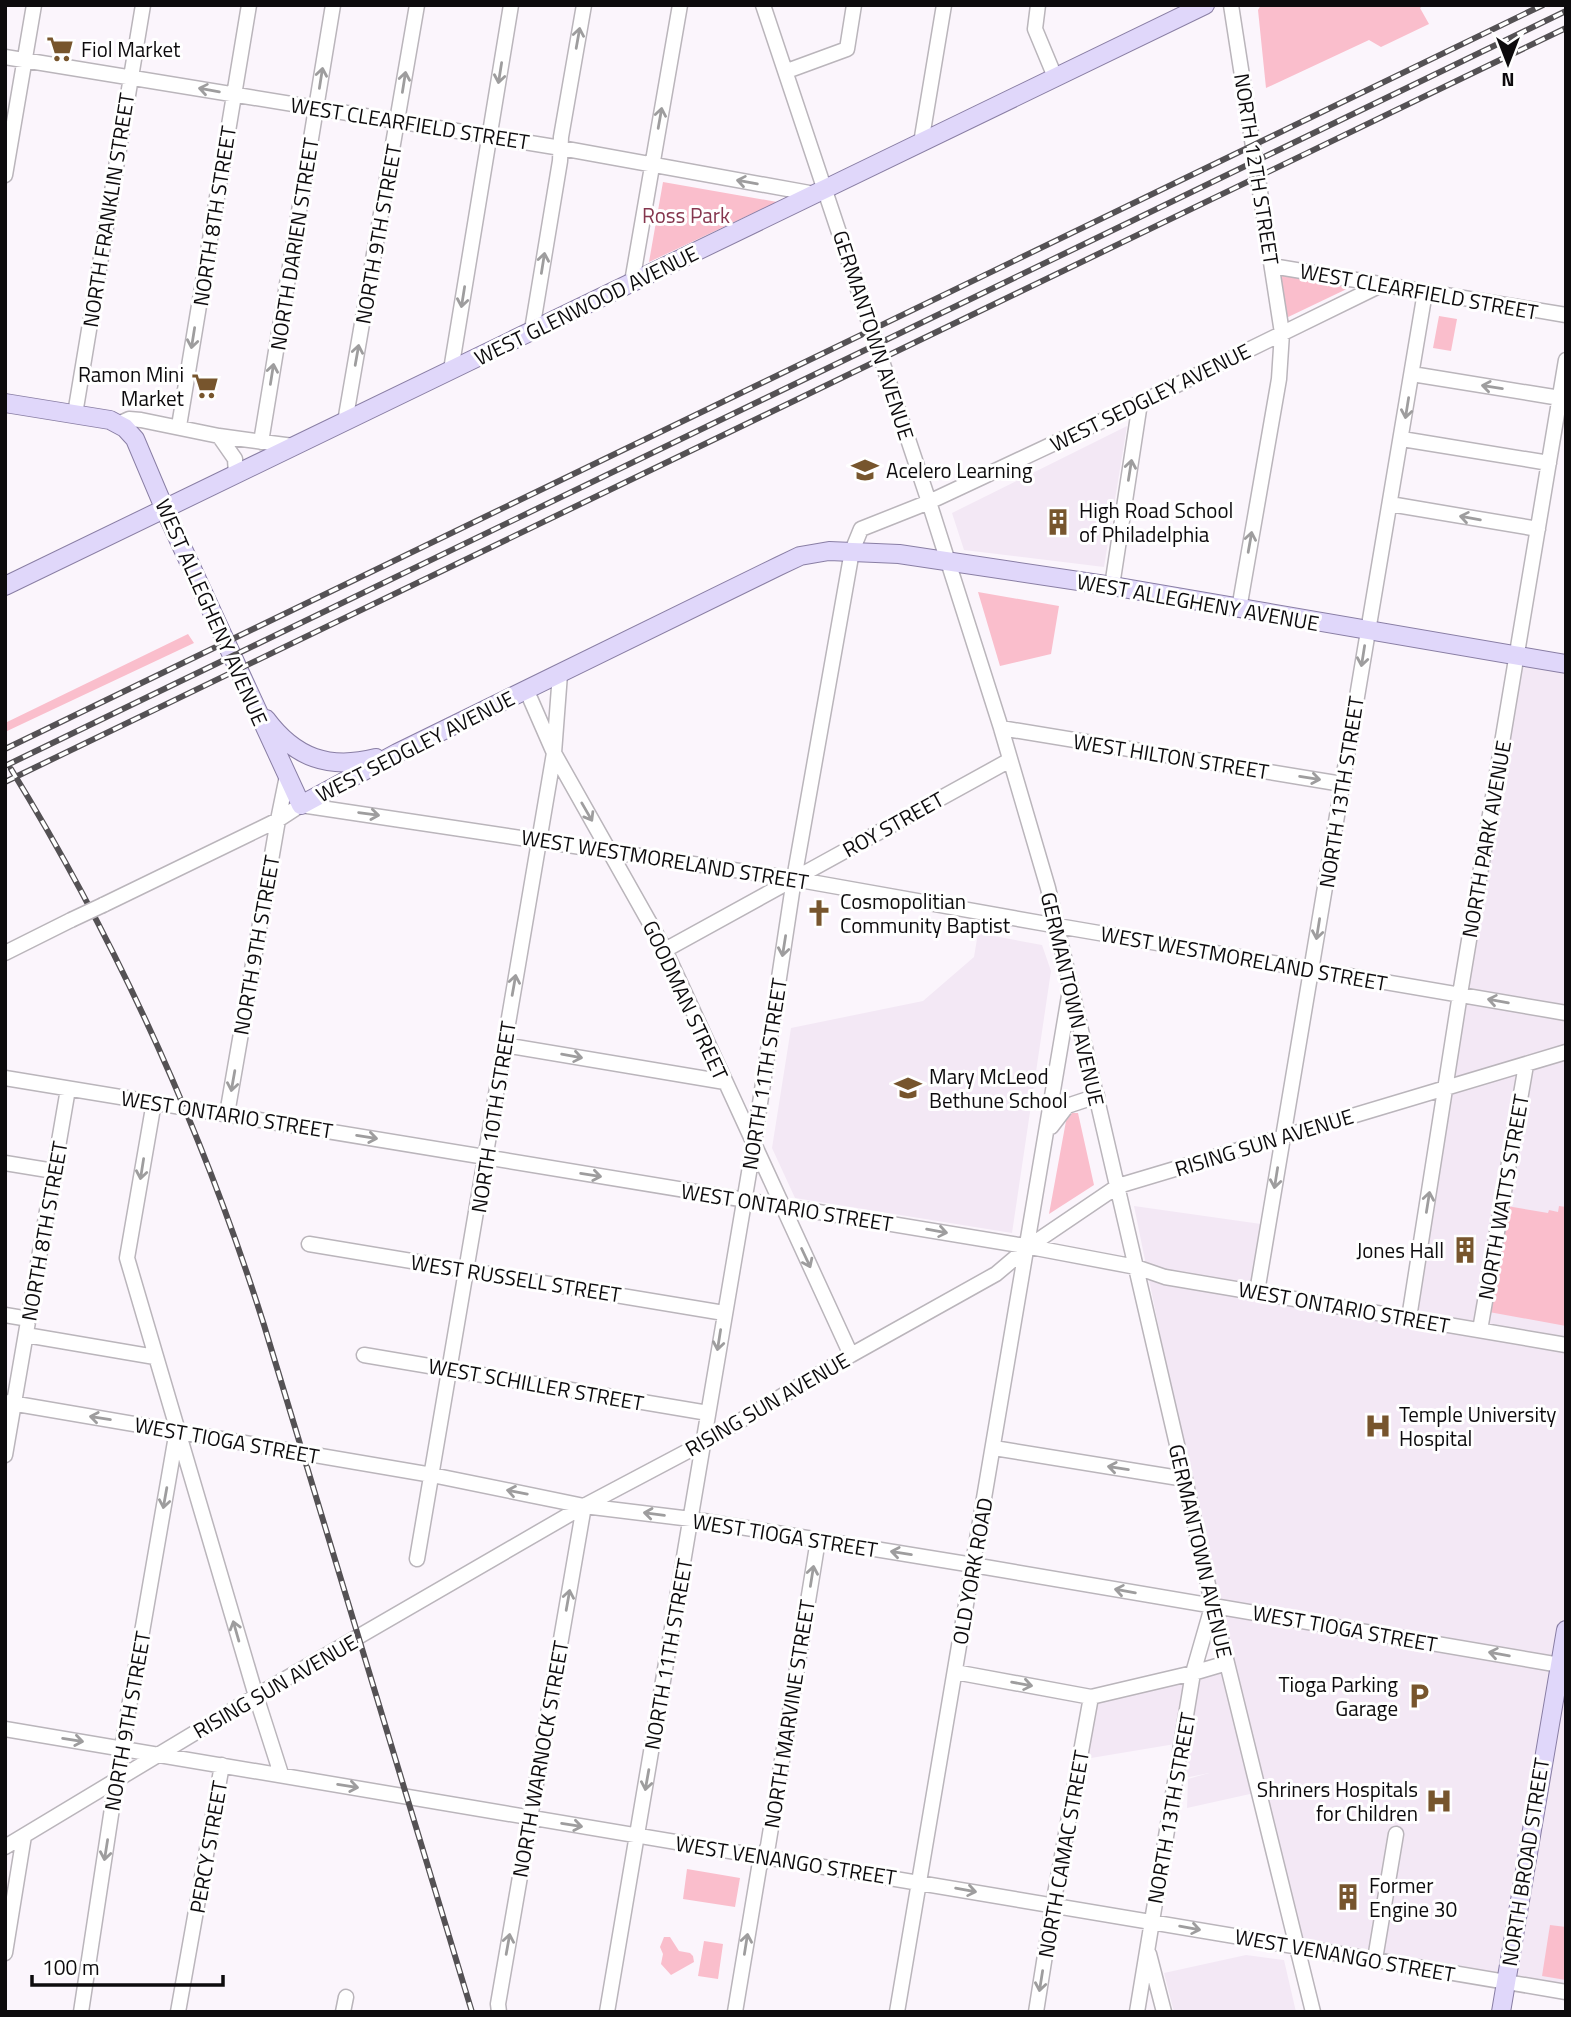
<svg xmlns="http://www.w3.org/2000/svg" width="1571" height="2017" font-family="'Titillium Web',sans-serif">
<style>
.built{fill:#f3e8f5}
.green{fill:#fabecc}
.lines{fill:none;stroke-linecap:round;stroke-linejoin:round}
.minor-casing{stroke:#bab5bb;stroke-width:17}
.major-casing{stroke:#897ea4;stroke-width:20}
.minor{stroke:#fff;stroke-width:14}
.major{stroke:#e0d7fa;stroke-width:18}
.rail-casing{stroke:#545154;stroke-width:6}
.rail{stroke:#fff;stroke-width:3.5;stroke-dasharray:10;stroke-linecap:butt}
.minor-bridge-casing{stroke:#bab5bb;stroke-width:17;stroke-linecap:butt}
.minor-bridge{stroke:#fff;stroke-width:14}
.oneway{stroke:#9e9d9e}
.labels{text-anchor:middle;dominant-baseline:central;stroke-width:6;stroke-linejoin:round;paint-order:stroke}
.poi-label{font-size:21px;fill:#0d0b0d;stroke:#fff;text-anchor:start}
.street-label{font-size:21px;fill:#0d0b0d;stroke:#fff}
.park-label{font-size:21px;fill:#85364e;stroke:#fff}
</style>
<rect width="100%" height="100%" fill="#fbf5fc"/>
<!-- built -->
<path class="built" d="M1127,426L1104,567L964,550L952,513Z
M1517,656L1566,664V1992L1298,1948L1259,1792L1187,1808L1188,1779L1209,1773L1175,1780L1181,1743L1079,1760L1091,1697L1227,1663L1134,1206L1268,1225L1257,1292L1409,1317Z
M978,933L1042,945L1051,971L1012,1233L795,1198L772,1148L791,1028L923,1001L974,957Z
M1246,1955L1284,1960L1296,2012H1174L1164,1973Z"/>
<!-- green -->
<path class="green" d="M1261,5H1424L1420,8L1429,24L1381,47L1369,40L1266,88L1258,10Z
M663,182L777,202L649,262Z
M1275,271L1353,286L1284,319Z
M1439,316L1457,319L1451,351L1433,348Z
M978,592L1059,606L1051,654L1000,666Z
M188,634L194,643L5,732V723Z
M1072,1113H1078L1094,1185L1049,1214L1066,1121Z
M1507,1206L1548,1213L1549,1210L1558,1212L1559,1206L1566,1207V1326L1489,1312Z
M687,1869L740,1878L735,1907L683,1899Z
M1550,1925L1566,1927V1980L1542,1976Z
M664,1937H670L679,1951L690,1953L693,1956L694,1962L671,1975L661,1964L663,1954L660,1947Z
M704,1941L723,1944L718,1979L698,1976Z"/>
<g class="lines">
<defs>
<path id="minor" d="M763,5L929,502L1001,728L1048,888L1185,1479L1210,1594L1313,2012
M1038,5L1035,29L1055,77
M1231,5L1282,333L1279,379L1239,609
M5,57L561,148L815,194
M787,71L847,49L854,5
M921,143L944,5
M5,175L34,5
M1272,266L1566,315
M632,282L680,5
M532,330L560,161L561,137L584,5
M451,370L511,5
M1412,374L1560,398
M75,414L143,5
M345,422L417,5
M118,424L129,419L141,420L219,436L293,446
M179,426L249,5
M219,436L235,459L236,474
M1402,439L1549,463
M261,442L333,5
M1390,504L1538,529
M1112,586L1140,403
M526,689L554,753L665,950L851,1355
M1001,728L1342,784
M103,905L278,820L301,805L794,879L1058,926L1566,1013
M665,950L1010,760
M5,953L71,920
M504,1045L725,1082
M5,1078L1025,1246L1136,1267L1165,1277L1566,1345
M154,1102L127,1258L256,1696L281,1774
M227,1114L278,820L287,776
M1051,1127L1067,1106L1097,1096
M5,1163L54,1171
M309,1244L724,1313
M1257,1292L1425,292
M5,1315L29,1319
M1409,1318L1460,994L1566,360
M1480,1330L1526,1065
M26,1335L155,1357
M364,1355L708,1413
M5,1402L432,1475L584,1506L691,1519L973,1565L1566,1666
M994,1448L1185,1479
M5,1455L68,1089
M417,1559L554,753L560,674
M955,1672L1091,1697L1193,1673L1227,1663
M5,1729L1566,1992
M5,1847L256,1696L584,1506L703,1443L851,1355L996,1274L1028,1247L1118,1186L1566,1052
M5,1953L24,1836
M1149,1954L1164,2012
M1375,1959L1396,1834
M81,2012L116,1782L176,1436
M178,2012L222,1765
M343,2012L346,1997
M499,2012L498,2004L584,1506
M607,2012L754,1143L794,879L852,551L861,529L929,502L1140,403L1381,285
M735,2012L759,1868L768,1846L818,1540
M897,2012L1069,996
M1036,2012L1053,1905L1091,1697
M1137,2012L1193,1673L1212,1607"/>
<path id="major" d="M5,403L110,420L125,428L135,439L165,510L301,805L397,753L779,566L800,556L829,551L899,554L1112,586L1566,664
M5,586L1205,5
M266,719C295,758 329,770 376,758
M1501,2012L1566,1630"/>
</defs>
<!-- minor casing -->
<use href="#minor" class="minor-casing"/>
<!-- major casing -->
<use href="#major" class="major-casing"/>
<!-- minor -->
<use href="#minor" class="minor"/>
<!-- major -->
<use href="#major" class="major"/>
<defs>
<path id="rail" d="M5,749L1543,5
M5,766L1566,11
M11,769C118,944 202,1129 264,1325L472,2012
M5,782L1566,28"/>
</defs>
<!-- rail casing -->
<use href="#rail" class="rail-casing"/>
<!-- rail -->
<use href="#rail" class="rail"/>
<defs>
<path id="minor-bridge" d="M71,920L103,905"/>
</defs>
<!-- minor-bridge casing -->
<use href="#minor-bridge" class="minor-bridge-casing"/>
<!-- minor-bridge -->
<use href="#minor-bridge" class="minor-bridge"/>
</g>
<!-- one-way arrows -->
<defs><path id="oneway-shaft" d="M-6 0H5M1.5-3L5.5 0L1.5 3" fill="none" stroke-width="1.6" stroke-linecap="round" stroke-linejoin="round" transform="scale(1.75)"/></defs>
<g class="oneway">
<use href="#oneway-shaft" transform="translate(578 38) rotate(-80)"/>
<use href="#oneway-shaft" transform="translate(500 73) rotate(99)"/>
<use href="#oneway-shaft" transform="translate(321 78) rotate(-81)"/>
<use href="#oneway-shaft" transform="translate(404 82) rotate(-81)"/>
<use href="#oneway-shaft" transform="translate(209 90) rotate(-170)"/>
<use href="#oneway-shaft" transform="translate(660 118) rotate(-80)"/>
<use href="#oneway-shaft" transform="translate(747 182) rotate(-170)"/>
<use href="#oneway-shaft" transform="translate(543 263) rotate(-81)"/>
<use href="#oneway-shaft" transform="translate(463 297) rotate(99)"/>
<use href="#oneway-shaft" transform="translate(193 338) rotate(99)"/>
<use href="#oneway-shaft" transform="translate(357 355) rotate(-80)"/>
<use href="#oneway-shaft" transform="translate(272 374) rotate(-81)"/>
<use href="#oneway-shaft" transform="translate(1492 387) rotate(-171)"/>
<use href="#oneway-shaft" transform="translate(1407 408) rotate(99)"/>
<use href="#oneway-shaft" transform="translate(1130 470) rotate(-81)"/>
<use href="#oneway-shaft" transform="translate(1470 518) rotate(-170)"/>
<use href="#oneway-shaft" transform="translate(1250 542) rotate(-80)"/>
<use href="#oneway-shaft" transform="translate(1363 656) rotate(99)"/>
<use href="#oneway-shaft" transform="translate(1310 778) rotate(9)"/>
<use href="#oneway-shaft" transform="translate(587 812) rotate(60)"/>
<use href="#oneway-shaft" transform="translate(369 814) rotate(8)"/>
<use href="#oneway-shaft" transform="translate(1318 929) rotate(99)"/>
<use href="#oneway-shaft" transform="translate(784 946) rotate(99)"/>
<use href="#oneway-shaft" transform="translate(514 985) rotate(-80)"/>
<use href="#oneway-shaft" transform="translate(1498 1001) rotate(-170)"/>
<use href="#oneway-shaft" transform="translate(572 1056) rotate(10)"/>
<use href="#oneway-shaft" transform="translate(233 1081) rotate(100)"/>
<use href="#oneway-shaft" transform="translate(367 1137) rotate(9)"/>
<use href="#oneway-shaft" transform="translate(142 1169) rotate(99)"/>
<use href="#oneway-shaft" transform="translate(591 1175) rotate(9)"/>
<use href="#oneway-shaft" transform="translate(1276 1178) rotate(99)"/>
<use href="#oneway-shaft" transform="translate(1428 1202) rotate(-81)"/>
<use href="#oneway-shaft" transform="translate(937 1231) rotate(10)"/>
<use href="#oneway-shaft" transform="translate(806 1258) rotate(65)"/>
<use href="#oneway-shaft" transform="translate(719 1340) rotate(99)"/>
<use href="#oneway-shaft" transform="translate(100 1418) rotate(-171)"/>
<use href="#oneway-shaft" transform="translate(1118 1468) rotate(-171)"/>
<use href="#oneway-shaft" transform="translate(517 1492) rotate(-169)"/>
<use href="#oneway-shaft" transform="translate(165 1498) rotate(100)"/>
<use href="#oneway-shaft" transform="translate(654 1514) rotate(-173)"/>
<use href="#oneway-shaft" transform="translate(901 1553) rotate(-171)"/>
<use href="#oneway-shaft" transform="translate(812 1576) rotate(-81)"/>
<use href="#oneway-shaft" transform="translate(1125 1591) rotate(-170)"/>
<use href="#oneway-shaft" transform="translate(568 1600) rotate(-80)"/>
<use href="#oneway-shaft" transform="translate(236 1631) rotate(-106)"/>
<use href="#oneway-shaft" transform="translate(1499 1654) rotate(-170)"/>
<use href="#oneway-shaft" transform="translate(1022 1684) rotate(10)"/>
<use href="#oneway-shaft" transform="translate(73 1740) rotate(9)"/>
<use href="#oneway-shaft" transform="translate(647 1780) rotate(100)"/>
<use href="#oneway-shaft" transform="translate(348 1786) rotate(9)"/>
<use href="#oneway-shaft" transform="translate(572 1825) rotate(9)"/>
<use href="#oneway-shaft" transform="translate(106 1850) rotate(99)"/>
<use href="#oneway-shaft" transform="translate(966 1890) rotate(10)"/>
<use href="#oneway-shaft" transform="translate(1190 1928) rotate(10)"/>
<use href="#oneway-shaft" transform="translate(508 1944) rotate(-80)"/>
<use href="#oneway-shaft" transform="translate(746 1944) rotate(-81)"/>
<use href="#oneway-shaft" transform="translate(1041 1981) rotate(99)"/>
</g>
<!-- icons -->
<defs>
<symbol id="supermarket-bare" viewBox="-9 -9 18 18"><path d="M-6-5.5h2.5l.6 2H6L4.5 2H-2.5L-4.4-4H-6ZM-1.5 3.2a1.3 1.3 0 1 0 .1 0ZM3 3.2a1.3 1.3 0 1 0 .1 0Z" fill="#77552d" stroke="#fff" stroke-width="2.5" paint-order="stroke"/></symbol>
<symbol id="school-bare" viewBox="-9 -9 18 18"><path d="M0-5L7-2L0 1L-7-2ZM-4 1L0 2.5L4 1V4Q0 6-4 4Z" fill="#77552d" stroke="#fff" stroke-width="2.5" paint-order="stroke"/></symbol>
<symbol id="building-bare" viewBox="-9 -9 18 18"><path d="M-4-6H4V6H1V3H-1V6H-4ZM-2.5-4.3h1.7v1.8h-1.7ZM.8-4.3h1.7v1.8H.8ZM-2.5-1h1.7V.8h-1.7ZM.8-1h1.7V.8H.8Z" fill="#77552d" stroke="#fff" stroke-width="2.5" paint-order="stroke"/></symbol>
<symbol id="church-bare" viewBox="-9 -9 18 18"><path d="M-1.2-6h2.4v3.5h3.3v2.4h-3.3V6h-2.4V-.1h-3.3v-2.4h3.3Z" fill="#77552d" stroke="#fff" stroke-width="2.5" paint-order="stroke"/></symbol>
<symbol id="hospital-bare" viewBox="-9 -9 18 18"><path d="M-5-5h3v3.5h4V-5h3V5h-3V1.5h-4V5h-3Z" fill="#77552d" stroke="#fff" stroke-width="2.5" paint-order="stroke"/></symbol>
<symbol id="parking-bare" viewBox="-9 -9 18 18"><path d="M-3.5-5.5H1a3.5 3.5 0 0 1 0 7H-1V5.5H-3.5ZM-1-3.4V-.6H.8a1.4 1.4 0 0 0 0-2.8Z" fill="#77552d" stroke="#fff" stroke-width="2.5" paint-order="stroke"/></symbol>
</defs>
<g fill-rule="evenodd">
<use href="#supermarket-bare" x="41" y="30" width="38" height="38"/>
<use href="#supermarket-bare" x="186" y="367" width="38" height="38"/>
<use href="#school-bare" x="846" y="451" width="38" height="38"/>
<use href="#building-bare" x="1039" y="503" width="38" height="38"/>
<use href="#church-bare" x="800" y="894" width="38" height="38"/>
<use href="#school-bare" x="889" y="1069" width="38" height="38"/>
<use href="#building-bare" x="1446" y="1231" width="38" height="38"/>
<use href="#hospital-bare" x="1359" y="1407" width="38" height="38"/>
<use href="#parking-bare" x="1400" y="1677" width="38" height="38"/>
<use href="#hospital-bare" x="1420" y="1782" width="38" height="38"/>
<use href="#building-bare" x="1329" y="1878" width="38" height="38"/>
</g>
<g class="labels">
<!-- poi labels -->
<g class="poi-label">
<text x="81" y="49">Fiol Market</text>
<text x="184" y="374" text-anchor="end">Ramon Mini<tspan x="184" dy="24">Market</tspan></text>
<text x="886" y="470">Acelero Learning</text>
<text x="1079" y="510">High Road School<tspan x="1079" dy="24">of Philadelphia</tspan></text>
<text x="840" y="901">Cosmopolitian<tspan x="840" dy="24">Community Baptist</tspan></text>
<text x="929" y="1076">Mary McLeod<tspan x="929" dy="24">Bethune School</tspan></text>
<text x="1444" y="1250" text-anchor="end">Jones Hall</text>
<text x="1399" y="1414">Temple University<tspan x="1399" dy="24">Hospital</tspan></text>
<text x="1398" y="1684" text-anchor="end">Tioga Parking<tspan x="1398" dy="24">Garage</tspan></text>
<text x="1418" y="1789" text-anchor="end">Shriners Hospitals<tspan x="1418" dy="24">for Children</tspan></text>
<text x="1369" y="1885">Former<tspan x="1369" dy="24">Engine 30</tspan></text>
</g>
<!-- street labels -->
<g class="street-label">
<text transform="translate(410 123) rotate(9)">WEST CLEARFIELD STREET</text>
<text transform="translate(1257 169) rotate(81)">NORTH 12TH STREET</text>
<text transform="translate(108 210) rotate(-81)">NORTH FRANKLIN STREET</text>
<text transform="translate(214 216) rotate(-81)">NORTH 8TH STREET</text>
<text transform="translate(378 234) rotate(-80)">NORTH 9TH STREET</text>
<text transform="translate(294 244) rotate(-81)">NORTH DARIEN STREET</text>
<text transform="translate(1419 291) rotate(10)">WEST CLEARFIELD STREET</text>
<text transform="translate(586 305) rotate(-26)">WEST GLENWOOD AVENUE</text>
<text transform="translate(874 335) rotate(72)">GERMANTOWN AVENUE</text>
<text transform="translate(1150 397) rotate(-26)">WEST SEDGLEY AVENUE</text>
<text transform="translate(1198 602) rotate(10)">WEST ALLEGHENY AVENUE</text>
<text transform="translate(212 612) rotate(66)">WEST ALLEGHENY AVENUE</text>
<text transform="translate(415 746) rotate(-27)">WEST SEDGLEY AVENUE</text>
<text transform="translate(1171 756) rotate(9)">WEST HILTON STREET</text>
<text transform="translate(1341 792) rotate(-81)">NORTH 13TH STREET</text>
<text transform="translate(893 824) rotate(-29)">ROY STREET</text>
<text transform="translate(1486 839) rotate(-80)">NORTH PARK AVENUE</text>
<text transform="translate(665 859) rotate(9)">WEST WESTMORELAND STREET</text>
<text transform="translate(256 945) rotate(-80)">NORTH 9TH STREET</text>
<text transform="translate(1244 958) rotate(10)">WEST WESTMORELAND STREET</text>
<text transform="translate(1073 999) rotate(77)">GERMANTOWN AVENUE</text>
<text transform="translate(686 1000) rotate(65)">GOODMAN STREET</text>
<text transform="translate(764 1074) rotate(-81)">NORTH 11TH STREET</text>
<text transform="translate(227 1114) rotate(9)">WEST ONTARIO STREET</text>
<text transform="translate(493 1117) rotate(-81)">NORTH 10TH STREET</text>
<text transform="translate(1264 1142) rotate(-17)">RISING SUN AVENUE</text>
<text transform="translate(1503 1197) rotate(-80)">NORTH WATTS STREET</text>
<text transform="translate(787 1207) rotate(9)">WEST ONTARIO STREET</text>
<text transform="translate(44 1231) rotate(-80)">NORTH 8TH STREET</text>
<text transform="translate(516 1278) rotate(9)">WEST RUSSELL STREET</text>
<text transform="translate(1344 1307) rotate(10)">WEST ONTARIO STREET</text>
<text transform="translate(536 1384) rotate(10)">WEST SCHILLER STREET</text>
<text transform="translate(767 1404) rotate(-30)">RISING SUN AVENUE</text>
<text transform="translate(227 1440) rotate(10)">WEST TIOGA STREET</text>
<text transform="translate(785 1535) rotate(9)">WEST TIOGA STREET</text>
<text transform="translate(1201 1551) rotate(77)">GERMANTOWN AVENUE</text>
<text transform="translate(972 1571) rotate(-80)">OLD YORK ROAD</text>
<text transform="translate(1345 1628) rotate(10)">WEST TIOGA STREET</text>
<text transform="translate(668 1654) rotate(-80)">NORTH 11TH STREET</text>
<text transform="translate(275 1686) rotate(-30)">RISING SUN AVENUE</text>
<text transform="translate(789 1714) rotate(-81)">NORTH MARVINE STREET</text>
<text transform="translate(127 1721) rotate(-80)">NORTH 9TH STREET</text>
<text transform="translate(540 1759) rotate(-80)">NORTH WARNOCK STREET</text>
<text transform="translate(1171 1808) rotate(-80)">NORTH 13TH STREET</text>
<text transform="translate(208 1847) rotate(-80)">PERCY STREET</text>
<text transform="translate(1063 1854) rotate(-80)">NORTH CAMAC STREET</text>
<text transform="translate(786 1860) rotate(9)">WEST VENANGO STREET</text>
<text transform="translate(1525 1862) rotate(-81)">NORTH BROAD STREET</text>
<text transform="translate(1345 1955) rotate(10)">WEST VENANGO STREET</text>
</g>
<!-- park labels -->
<g class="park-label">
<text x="686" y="215">Ross Park</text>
</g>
</g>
<!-- border -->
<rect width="1571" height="2017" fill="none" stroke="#0d0b0d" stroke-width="14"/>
<!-- north arrow -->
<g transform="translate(1508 63) rotate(180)" stroke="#ffffff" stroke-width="5" paint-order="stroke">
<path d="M0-5L12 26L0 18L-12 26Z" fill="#0d0b0d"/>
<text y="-10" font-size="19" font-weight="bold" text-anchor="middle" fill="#0d0b0d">N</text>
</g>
<!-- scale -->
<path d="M32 1975v10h191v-10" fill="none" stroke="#0d0b0d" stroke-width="3.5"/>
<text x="42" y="1975" font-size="21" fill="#0d0b0d" stroke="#ffffff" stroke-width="5" paint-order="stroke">100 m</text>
</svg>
